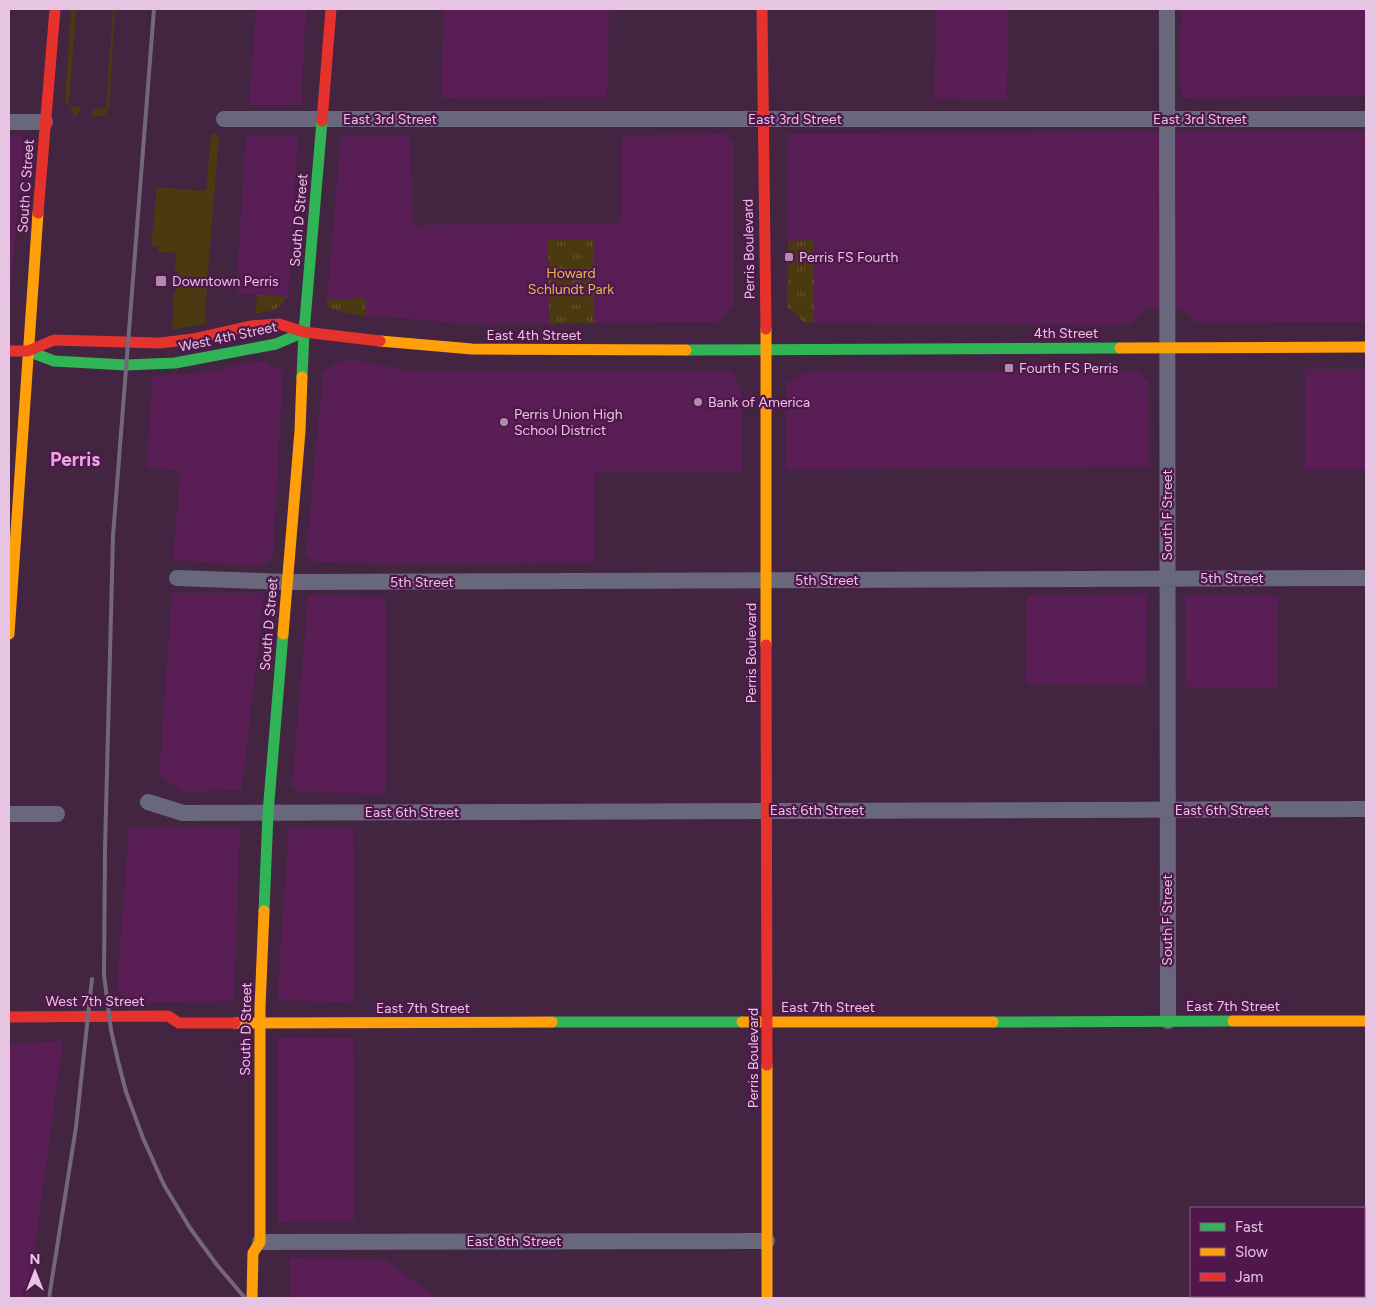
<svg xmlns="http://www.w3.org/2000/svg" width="1375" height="1307" font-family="Figtree,sans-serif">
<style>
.built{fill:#591e55}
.green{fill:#4a3911}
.park{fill:url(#park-tufts)}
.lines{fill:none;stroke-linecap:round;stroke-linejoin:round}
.street{stroke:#68677c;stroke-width:16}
.fast{stroke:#30b455;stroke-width:11}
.slow{stroke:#ff9f0a;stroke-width:11}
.jam{stroke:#e5322d;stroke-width:11}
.rail{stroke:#74677c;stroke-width:4}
.poi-dot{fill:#ae8daa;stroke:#50174c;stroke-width:2}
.labels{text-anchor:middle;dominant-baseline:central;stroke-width:4.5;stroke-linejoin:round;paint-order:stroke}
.street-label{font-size:14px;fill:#e7c5e2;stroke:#50174c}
.poi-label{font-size:14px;fill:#e7c5e2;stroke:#50174c;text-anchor:start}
.park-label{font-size:14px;fill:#dfbb4d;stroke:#50174c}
.district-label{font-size:19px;font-weight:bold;fill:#eaa6e1;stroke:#50174c}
</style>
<defs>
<pattern id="park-tufts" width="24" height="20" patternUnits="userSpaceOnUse" patternTransform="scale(1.25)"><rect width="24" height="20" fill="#4a3911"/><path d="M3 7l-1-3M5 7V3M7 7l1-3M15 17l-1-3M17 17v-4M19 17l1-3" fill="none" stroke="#645433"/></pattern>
</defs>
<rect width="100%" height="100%" fill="#432441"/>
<!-- built -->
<path class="built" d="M256,9H306L301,105H249Z
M444,9H609L607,97L441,98Z
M936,9H1008L1007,100L934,99Z
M1181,9H1366V96L1182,98L1179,82Z
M1366,131V322L1196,323L1182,309L1147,307L1130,325L814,323V240L788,241L787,134Z
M726,134L734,145L733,306L718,322L594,323L593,239L548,240L549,324H467L399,318L365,317L366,299L327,300L341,135H410L413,225L621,223V135Z
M246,135L298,136L288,297L236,293Z
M9,136H24L9,310Z
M265,361L283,372L273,556L263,566L173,560L180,471L147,467L152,377L216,371L229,366Z
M342,361H362L413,372H732L741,391V472H595V563L396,564L315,562L306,554L323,373L332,364Z
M1305,369H1366V469L1305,470Z
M1136,371L1148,381L1149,467L786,469L787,383L807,372Z
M172,593H264L242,790L184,792L159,776Z
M1147,594L1146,685L1026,684L1027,596Z
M308,596L386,597V794L299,792L292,787Z
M1185,596H1278V687H1185Z
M129,828H240L234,1001L127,1003L117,987Z
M289,828H353L354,1003L277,1000Z
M278,1038H353L354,1221L278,1222Z
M63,1041L28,1298H9V1044Z
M290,1258L384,1259L437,1298H290Z"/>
<!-- green -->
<path class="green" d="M71,9H76L69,104L70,106L80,107V111L76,116H73V111L65,102Z
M113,9H115L109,109L105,115L94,117L92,114L94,109L106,108Z
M211,134H217L219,137L205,310L207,323L172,330L174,293H176L178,272L175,271L176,253L158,252L159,247L151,246L157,187L206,191Z"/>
<!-- park -->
<path class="park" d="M594,239V323L549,324L548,240Z
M814,240V323L804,322L787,307L788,241Z
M257,295L288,297L275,310L255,314Z
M362,298L366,299L365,317L328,308L327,300Z"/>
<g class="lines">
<!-- street -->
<path class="street" d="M1167,9L1168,1021
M224,119H1366
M9,122H45
M177,578L287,582L1366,578
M148,802L183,813L1366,809
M9,814H57
M260,1242L767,1241"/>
<!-- fast -->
<path class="fast" d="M686,350L1120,348
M28,351L54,361L126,365L175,363L276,344L304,332
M302,377L304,332L322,121
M264,911L268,813L283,634
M552,1022H742
M993,1022L1233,1021"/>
<!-- slow -->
<path class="slow" d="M766,329V645
M380,341L472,349L686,350
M1120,348L1366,347
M9,634L38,213
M283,634L300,431L302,377
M1233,1021H1366
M742,1022H993
M235,1023L552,1022
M767,1065V1298
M252,1298L253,1253L260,1242V1008L264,911"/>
<!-- jam -->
<path class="jam" d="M762,9L766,329
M322,121L331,9
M38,213L55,9
M9,351H28L54,340L160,343L193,339L250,326L279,324L304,332L380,341
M766,645L767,1065
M9,1017L168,1016L179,1023H235"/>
<!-- rail -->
<path class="rail" d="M154,9L113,536L105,849L104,975L111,1030L118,1061L126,1092L143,1138L164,1185L190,1228L217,1265L245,1298
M49,1298L76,1127L92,979"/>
</g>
<!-- markers -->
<g class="poi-dot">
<rect x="784" y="252" width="10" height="10" rx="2.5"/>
<rect x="155" y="275" width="12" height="12" rx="2.5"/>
<rect x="1004" y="363" width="10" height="10" rx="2.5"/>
<circle cx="698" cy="402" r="5"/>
<circle cx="504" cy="422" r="5"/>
</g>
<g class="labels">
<!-- street labels -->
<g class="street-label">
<text x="390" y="119">East 3rd Street</text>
<text x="795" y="119">East 3rd Street</text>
<text x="1200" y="119">East 3rd Street</text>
<text transform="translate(26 186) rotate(-86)">South C Street</text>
<text transform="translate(299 220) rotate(-85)">South D Street</text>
<text transform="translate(749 249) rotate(-91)">Perris Boulevard</text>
<text x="1066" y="333">4th Street</text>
<text x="534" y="335">East 4th Street</text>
<text transform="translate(228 337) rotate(-12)">West 4th Street</text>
<text transform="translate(1167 515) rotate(-90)">South F Street</text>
<text x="1232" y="578">5th Street</text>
<text x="827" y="580">5th Street</text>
<text x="422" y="582">5th Street</text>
<text transform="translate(269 624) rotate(-85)">South D Street</text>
<text transform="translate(751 653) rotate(-90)">Perris Boulevard</text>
<text x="817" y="810">East 6th Street</text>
<text x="1222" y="810">East 6th Street</text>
<text x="412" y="812">East 6th Street</text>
<text transform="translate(1167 920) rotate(-90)">South F Street</text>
<text x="95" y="1001">West 7th Street</text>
<text x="1233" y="1006">East 7th Street</text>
<text x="828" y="1007">East 7th Street</text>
<text x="423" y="1008">East 7th Street</text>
<text transform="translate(246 1029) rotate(-89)">South D Street</text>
<text transform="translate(753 1058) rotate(-90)">Perris Boulevard</text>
<text x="514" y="1241">East 8th Street</text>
</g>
<!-- poi labels -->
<g class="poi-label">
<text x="799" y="257">Perris FS Fourth</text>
<text x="172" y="281">Downtown Perris</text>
<text x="1019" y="368">Fourth FS Perris</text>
<text x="708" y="402">Bank of America</text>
<text x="514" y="414">Perris Union High<tspan x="514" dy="16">School District</tspan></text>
</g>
<!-- park labels -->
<g class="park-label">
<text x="571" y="273">Howard<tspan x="571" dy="16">Schlundt Park</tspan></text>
</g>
<!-- district labels -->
<g class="district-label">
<text x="75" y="459">Perris</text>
</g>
</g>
<!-- border -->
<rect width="1375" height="1307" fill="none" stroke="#e7c5e2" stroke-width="20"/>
<!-- legend -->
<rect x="1190" y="1207" width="175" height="90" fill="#50174c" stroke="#8c5d88"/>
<rect x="1200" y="1223" width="25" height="8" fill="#30b455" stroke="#8c5d88"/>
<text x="1235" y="1232" font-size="15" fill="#e7c5e2">Fast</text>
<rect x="1200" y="1248" width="25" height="8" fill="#ff9f0a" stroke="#8c5d88"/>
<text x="1235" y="1257" font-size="15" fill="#e7c5e2">Slow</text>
<rect x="1200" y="1273" width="25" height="8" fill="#e5322d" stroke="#8c5d88"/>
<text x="1235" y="1282" font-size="15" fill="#e7c5e2">Jam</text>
<!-- north arrow -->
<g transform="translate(35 1272)" stroke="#50174c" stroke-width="4" paint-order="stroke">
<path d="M0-4L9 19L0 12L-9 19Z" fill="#e7c5e2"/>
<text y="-8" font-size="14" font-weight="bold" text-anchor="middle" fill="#e7c5e2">N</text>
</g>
</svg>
